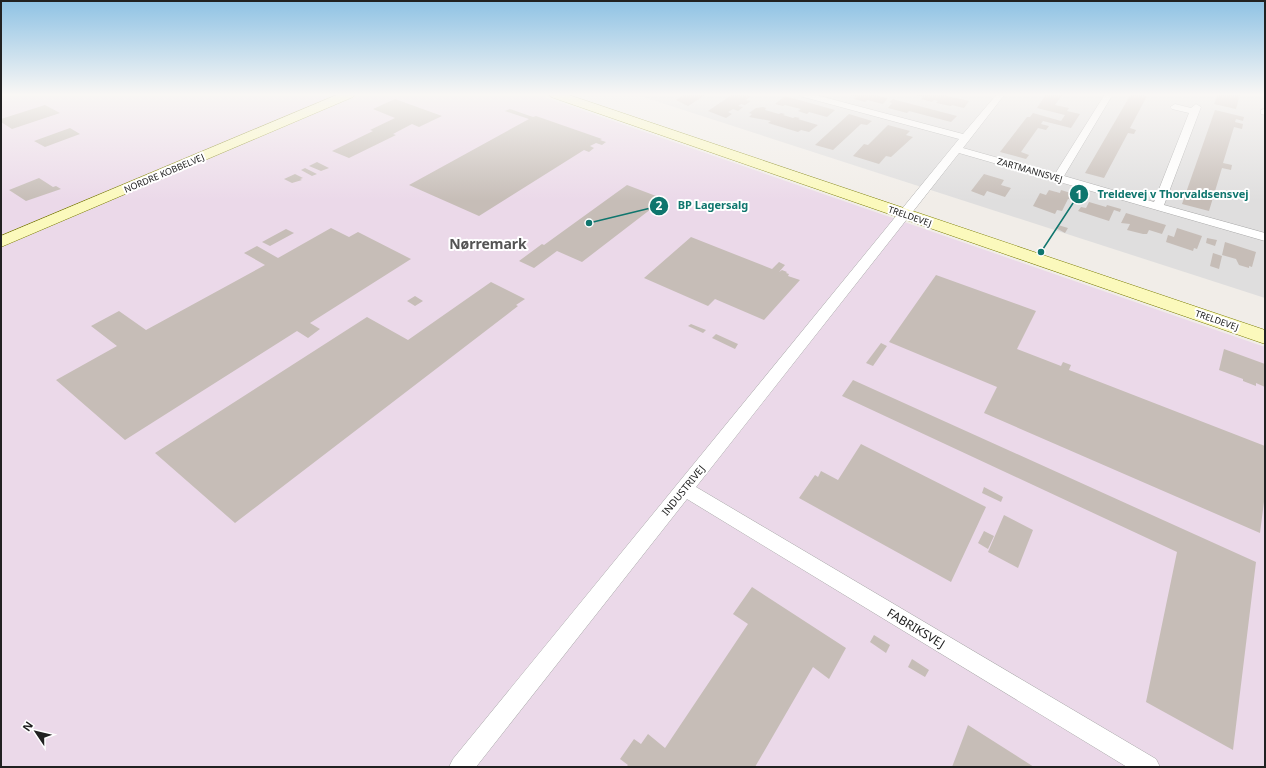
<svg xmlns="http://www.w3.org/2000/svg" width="1266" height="768" font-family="'Noto Sans',sans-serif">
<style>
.residential{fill:#dfdede}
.industrial{fill:#ebd9e9}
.building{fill:#c6bdb7}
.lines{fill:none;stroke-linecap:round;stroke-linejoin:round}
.street-casing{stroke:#a8a8a8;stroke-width:1}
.secondary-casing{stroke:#7a7d03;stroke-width:1}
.street{fill:#fff;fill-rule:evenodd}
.secondary{fill:#fbf9bc;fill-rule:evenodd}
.labels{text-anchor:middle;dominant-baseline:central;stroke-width:4;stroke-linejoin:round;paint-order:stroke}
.far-street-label{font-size:9px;fill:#212121;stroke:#fff}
.street-label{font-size:10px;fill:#212121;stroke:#fff}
.near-street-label{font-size:12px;fill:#212121;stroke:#fff}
.district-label{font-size:14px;font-weight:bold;fill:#545454;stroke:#fff}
.leader{fill:none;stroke:#0f766e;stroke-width:1.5}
.callout-dot{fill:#0f766e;stroke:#fff;stroke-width:1.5}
.mark-label{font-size:12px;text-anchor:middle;font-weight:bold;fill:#fff}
.callout-label{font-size:11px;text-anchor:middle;font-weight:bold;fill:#0f766e;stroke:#fff;stroke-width:4;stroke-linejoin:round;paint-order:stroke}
</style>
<rect width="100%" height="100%" fill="#f1ede8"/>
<!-- residential -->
<path class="residential" d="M634,94H1265V298Z"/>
<!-- industrial -->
<path class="industrial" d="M1,94H535L1265,347V767H1Z"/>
<!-- building -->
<path class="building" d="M685,94H707L688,106L676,100Z
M733,94L751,96L746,100L751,101L745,105L741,104L738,106L743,107L738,111L733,109L728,112L732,114L726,118L708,111Z
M845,94H873L888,98L883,104L867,100L865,102L854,99L856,97Z
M912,94H940L969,101L964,108L952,105L951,106L936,103L938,101L934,100L932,102L921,99L923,97Z
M1046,94H1063L1055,105L1069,108L1067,111L1080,114L1071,128L1043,121L1041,124L1049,126L1046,130L1038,128L1021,152L1029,155L1026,159L1000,152L1027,117H1030L1033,113L1061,121L1065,115L1037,108Z
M1131,94L1147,96L1130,128L1136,130L1134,134L1128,133L1104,178L1085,173Z
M1218,94H1240L1236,109L1214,104Z
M785,96L835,110L827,117L809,112L807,114L798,111L801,109L785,105L783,106L775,104Z
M395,99L442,116L419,127L412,124L393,134L396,135L349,158L332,151L373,131L370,130L395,118L373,109Z
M893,99L896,100L957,116L951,122L909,111L907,113L888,108L892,103L889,102Z
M45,105L60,113L12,129L1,122V119Z
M763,107L766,108L765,110L779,114L781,113L785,114L783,115L793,118L795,117L800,118L798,119L818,125L809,132L801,130L798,132L768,123L771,121L749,117L752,114L749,113L756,108Z
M510,109L533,117L536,116L602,139L600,140L606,142L602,145L596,143L590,146L594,148L589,152L584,150L479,216L409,185L529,119L505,111Z
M1215,110L1244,117L1243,121L1236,119L1235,122L1243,124L1242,129L1234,127L1223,163L1232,165L1231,170L1222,168L1209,211L1182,204Z
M849,114L872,121L867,125L861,124L833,150L815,145Z
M888,125L910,131L906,135L913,137L891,157L886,156L879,164L853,156L864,144L868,145Z
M70,128L80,134L45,147L34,141Z
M317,162L329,168L321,171L309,166Z
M305,168L317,174L312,176L301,170Z
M295,174L303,178L300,179L302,180L292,183L284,179Z
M984,174L1004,180L1001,185L1011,188L1005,197L987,191L984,196L971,191Z
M39,178L53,187L56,186L61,189L26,201L9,190Z
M627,185L664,199L582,262L557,251L534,268L519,261L542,244L544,245Z
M1049,190L1060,193L1061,190L1074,194L1072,200L1068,199L1062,211L1057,210L1055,214L1033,206L1040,193L1046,195Z
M1089,202L1106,207L1107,205L1121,209L1120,212L1114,210L1109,221L1078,211L1081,207L1086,208Z
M1126,213L1166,225L1162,234L1149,230L1147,234H1143L1127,230L1130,224L1121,223Z
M1058,225L1068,228L1065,233L1056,228Z
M331,228L349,237L358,232L411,259L310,323L320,329L308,338L297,331L125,440L56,380L117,346L91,326L119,311L146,330L265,265L244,253L257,246L278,258Z
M1177,228L1202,236L1197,249L1194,248L1193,251L1166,242L1168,235L1174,237Z
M286,229L294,233L270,246L262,242Z
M691,237L772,269L779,262L785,265L779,272L782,270L787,272L786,273L789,274L788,276L800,280L764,320L715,299L708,306L644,278Z
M1207,238L1217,240L1215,246L1206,243Z
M1225,242L1256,252L1252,267L1249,266V268L1239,265L1236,259L1222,255Z
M1213,253L1222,256L1219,269L1210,266Z
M936,275L1036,311L1017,349L1061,366L1063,362L1071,365L1069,370L1265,446V494L1260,533L984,413L997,387L889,342Z
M491,282L525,299L516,305L518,306L235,523L155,453L367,317L408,340Z
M415,296L423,301L415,306L407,301Z
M691,324L706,330L703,333L688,326Z
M716,334L738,344L735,349L712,338Z
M881,343L887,346L873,366L866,363Z
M1224,349L1265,364V387L1256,383V386L1243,381V379L1219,370Z
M853,380L1256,562L1233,750L1146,702L1177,552L842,396Z
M861,444L986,507L951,582L799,498L815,475L818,477L821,471L838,480Z
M984,487L1003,497L1001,502L982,493Z
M1004,515L1033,530L1018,568L988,552Z
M984,531L994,536L988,549L978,543Z
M752,587L846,648L829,679L813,667L755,767H626L628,765L620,759L634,739L641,744L648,734L665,748L748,624L733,614Z
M874,635L890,645L886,653L870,642Z
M912,659L929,670L925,677L908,667Z
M968,725L1034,767H952Z"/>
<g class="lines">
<defs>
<path id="street" d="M799,94H812L963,134L997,94H1005L963,148L1055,174L1105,94H1113L1064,176L1154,202L1189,113L1172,109L1170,107L1175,104L1191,108L1196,104L1201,107L1164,205L1265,233V241L959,153L696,487L1156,759L1160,767H1127L687,499L476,767H449L453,759L959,139L800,96Z
M1265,109V115L1261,114V110Z"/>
<path id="secondary" d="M339,94H355L353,97L1,247V236Z
M549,94H566L1265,330V344L551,97Z"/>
</defs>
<!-- street casing -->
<use href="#street" class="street-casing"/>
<!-- secondary casing -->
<use href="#secondary" class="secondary-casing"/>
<!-- street -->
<use href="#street" class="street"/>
<!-- secondary -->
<use href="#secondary" class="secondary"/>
</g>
<!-- sky -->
<linearGradient id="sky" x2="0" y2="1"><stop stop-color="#8ec2e4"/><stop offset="0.47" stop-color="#f9f7f5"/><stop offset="1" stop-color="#f9f7f5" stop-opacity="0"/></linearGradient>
<rect width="1266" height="201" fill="url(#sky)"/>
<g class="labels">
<!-- far-street labels -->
<g class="far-street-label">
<text transform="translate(1030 170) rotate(16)">ZARTMANNSVEJ</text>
<text transform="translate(164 173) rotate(-23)">NORDRE KOBBELVEJ</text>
<text transform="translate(910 216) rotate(19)">TRELDEVEJ</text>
<text transform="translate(1217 320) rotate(19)">TRELDEVEJ</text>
</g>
<!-- street labels -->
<g class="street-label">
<text transform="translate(683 490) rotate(-51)">INDUSTRIVEJ</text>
</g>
<!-- near-street labels -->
<g class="near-street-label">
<text transform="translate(916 628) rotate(31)">FABRIKSVEJ</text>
</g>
<!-- district labels -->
<g class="district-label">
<text x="488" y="243">Nørremark</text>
</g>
</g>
<!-- callouts -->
<path class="leader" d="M1041 252L1079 194M589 223L659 206"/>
<g class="callout-dot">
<circle cx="1041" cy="252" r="4"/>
<circle cx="589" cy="223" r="4"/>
<circle cx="1079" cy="194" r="10"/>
<circle cx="659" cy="206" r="10"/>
</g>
<g class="mark-label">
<text x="1079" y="199">1</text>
<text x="659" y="210">2</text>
</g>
<g class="callout-label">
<text x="1173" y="198">Treldevej v Thorvaldsensvej</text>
<text x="713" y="209">BP Lagersalg</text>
</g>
<!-- border -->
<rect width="1266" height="768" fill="none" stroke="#212121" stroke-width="4"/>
<!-- north arrow -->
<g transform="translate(36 732) rotate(305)" stroke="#ffffff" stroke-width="3" paint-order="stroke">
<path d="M0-3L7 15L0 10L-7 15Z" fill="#212121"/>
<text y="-6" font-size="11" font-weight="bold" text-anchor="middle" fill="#212121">N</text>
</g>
</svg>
